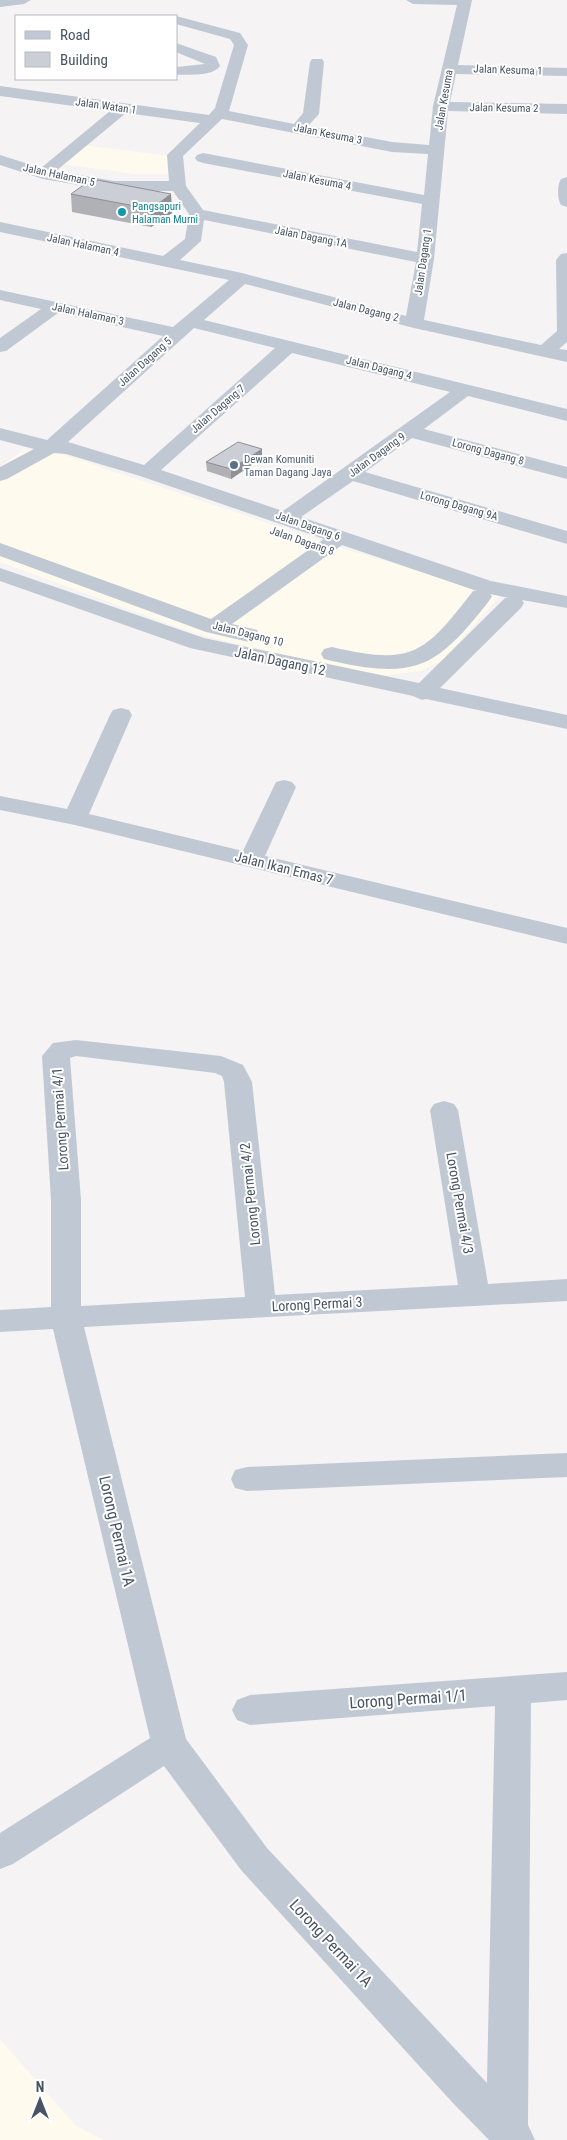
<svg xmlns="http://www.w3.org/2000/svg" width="567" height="2140" font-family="'Roboto Condensed',sans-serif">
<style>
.commercial{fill:#fefaee}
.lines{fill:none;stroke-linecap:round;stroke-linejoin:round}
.minor{fill:#c0c9d3;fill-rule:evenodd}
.wall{fill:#afb1b7}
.shaded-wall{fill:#8f9095}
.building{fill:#ccced5;stroke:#8f9095}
.culture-dot{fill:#0f9aa8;stroke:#fff;stroke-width:2}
.service-dot{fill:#5c6f8a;stroke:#fff;stroke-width:2}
.labels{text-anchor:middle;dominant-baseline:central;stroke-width:4;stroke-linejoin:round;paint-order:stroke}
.far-street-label{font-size:11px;fill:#485463;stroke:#fff}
.far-culture-label{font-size:11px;fill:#0d838f;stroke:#fff;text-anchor:start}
.far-service-label{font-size:11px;fill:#4e5e75;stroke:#fff;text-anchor:start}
.street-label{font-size:14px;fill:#485463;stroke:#fff}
.near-street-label{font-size:16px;fill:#485463;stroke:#fff}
</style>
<rect width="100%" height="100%" fill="#f5f3f3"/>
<!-- commercial -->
<path class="commercial" d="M83,145L170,156L172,174H134L62,164Z
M24,449L62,454L352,551L500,596L442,661L420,671L382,676L336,668L193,633L0,562V467Z
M0,2039L76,2126L104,2140H0Z"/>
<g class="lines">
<!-- minor -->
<path class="minor" d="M0,0H31L24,4L0,7Z
M406,0H472L458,65L567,68V76L456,74L450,102L567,104V114L448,111L434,259L424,320L541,345L557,331L556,260L561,254L567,253V342L559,349L567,350V362L414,328L245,284L204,320L567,409V421L468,396L424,429L567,467V479L412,438L365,472L567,531V544L353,481L301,517L491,581L567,596V608L522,600L524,603L521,608L440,688L567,715V729L426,699L422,700L413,696L190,648L0,581V568L204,638L419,683L505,598H509L490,594L492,596L489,601C437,667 417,680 332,661L324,659L321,654L324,649L332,647C413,666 424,654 473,591H477L342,545L232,624L257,630L260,635L257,640L249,642L206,632L0,556V543L211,619L324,539L140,476L66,454L54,453L7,479L0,481V467L34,449L0,440V428L47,440L163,336L58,313L6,351L0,352V338L41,309L0,300V290L173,327L229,280L0,232V222L163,256L185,239L189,214L173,191H114L43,179L0,165V155L41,168L110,111L0,96V86L209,115L215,108L234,45L230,39L176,24V16H174H176L240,33L248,45L229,111L294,124L303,113L310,62L312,59H322L324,62L319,114L308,126L392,142L429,145L433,106L457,5L413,4ZM126,113L200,123L167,155L169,181H114L56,171ZM222,119L392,152L428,154L424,195L203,153L197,155L195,158L197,161L203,163L422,204L417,252L203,210L186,186L183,156ZM204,220L416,262L406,316L242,273L180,260L201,241ZM194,328L275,348L144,465L68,442ZM292,353L450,392L283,511L161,470Z
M176,43L216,57L220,66C212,77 189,74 176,75V67L205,64L176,52Z
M567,177V207L561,205C557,199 557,185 561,179Z
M121,708L129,710L132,715L89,814L243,851L276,782L284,780L292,782L296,787L265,856L567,928V944L75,825L0,810V796L67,809L110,715L113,710Z
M76,1040L221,1056L243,1065L252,1082L275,1295L458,1285L430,1110L434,1104L444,1101L454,1104L458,1110L488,1284L567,1279V1301L84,1327L186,1739L267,1848L487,2083L495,1706L250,1725L237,1720L232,1710L237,1700L250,1695L567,1672V1700L531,1703L528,2125L535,2140H489L452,2102L241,1870L164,1766L13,1864L0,1869V1833L150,1738L53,1329L0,1332V1310L51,1307V1200L42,1056L53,1043ZM76,1056L215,1073L222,1076L224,1082L245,1297L81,1306V1200L70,1058Z
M567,1453V1477L247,1491L235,1488L231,1479L235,1470L247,1467Z"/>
</g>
<!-- wall -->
<path class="wall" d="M71,194H171L172,213L151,227L72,212Z
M262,458L231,479L207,471L206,462Z"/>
<!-- shaded-wall -->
<path class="shaded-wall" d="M171,194L172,213L151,227V209Z
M262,449V458L231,479V469Z"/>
<!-- building -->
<path class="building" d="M92,179L171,194L151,209L71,194Z
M238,442L262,449L231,469L206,462Z"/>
<!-- markers -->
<circle class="culture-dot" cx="122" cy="212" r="5"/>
<circle class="service-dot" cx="234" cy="465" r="5"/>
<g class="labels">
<!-- far-street labels -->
<g class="far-street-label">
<text transform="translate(508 70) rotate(2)">Jalan Kesuma 1</text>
<text transform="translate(444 100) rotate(-80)">Jalan Kesuma</text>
<text transform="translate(106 106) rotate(8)">Jalan Watan 1</text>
<text transform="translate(504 108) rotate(1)">Jalan Kesuma 2</text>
<text transform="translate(328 134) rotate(11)">Jalan Kesuma 3</text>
<text transform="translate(59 175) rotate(12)">Jalan Halaman 5</text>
<text transform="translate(317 180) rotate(11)">Jalan Kesuma 4</text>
<text transform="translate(311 237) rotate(11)">Jalan Dagang 1A</text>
<text transform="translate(83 245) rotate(12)">Jalan Halaman 4</text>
<text transform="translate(423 262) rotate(-82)">Jalan Dagang 1</text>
<text transform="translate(366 310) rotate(14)">Jalan Dagang 2</text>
<text transform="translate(88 314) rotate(12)">Jalan Halaman 3</text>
<text transform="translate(145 362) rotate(-42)">Jalan Dagang 5</text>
<text transform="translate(379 368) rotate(14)">Jalan Dagang 4</text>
<text transform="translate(218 409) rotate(-41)">Jalan Dagang 7</text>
<text transform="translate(488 452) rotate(15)">Lorong Dagang 8</text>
<text transform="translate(377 455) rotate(-36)">Jalan Dagang 9</text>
<text transform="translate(459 506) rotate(16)">Lorong Dagang 9A</text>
<text transform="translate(308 526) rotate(19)">Jalan Dagang 6</text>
<text transform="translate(302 541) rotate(19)">Jalan Dagang 8</text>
<text transform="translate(248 634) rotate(14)">Jalan Dagang 10</text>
</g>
<!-- far-culture labels -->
<g class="far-culture-label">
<text x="132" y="206">Pangsapuri<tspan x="132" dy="13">Halaman Murni</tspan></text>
</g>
<!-- far-service labels -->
<g class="far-service-label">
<text x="244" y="459">Dewan Komuniti<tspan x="244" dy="13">Taman Dagang Jaya</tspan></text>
</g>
<!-- street labels -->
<g class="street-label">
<text transform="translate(280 661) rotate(12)">Jalan Dagang 12</text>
<text transform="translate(284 868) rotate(14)">Jalan Ikan Emas 7</text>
<text transform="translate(60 1119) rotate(-94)">Lorong Permai 4/1</text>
<text transform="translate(250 1194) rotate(-96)">Lorong Permai 4/2</text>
<text transform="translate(460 1203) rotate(80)">Lorong Permai 4/3</text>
<text transform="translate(317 1304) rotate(-3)">Lorong Permai 3</text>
</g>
<!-- near-street labels -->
<g class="near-street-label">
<text transform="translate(117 1531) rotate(77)">Lorong Permai 1A</text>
<text transform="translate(408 1699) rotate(-4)">Lorong Permai 1/1</text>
<text transform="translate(331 1943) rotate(47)">Lorong Permai 1A</text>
</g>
</g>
<!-- legend -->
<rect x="15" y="15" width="162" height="65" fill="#ffffff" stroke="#b6bbc1"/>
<rect x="25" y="31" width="25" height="8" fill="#c0c9d3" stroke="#b6bbc1"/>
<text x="60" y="40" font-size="15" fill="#485463">Road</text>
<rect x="25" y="52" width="25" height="15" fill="#ccced5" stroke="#b6bbc1"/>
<text x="60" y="65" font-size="15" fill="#485463">Building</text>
<!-- north arrow -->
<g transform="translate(40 2100)" stroke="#ffffff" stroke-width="4" paint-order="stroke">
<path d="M0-4L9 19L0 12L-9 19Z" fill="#485463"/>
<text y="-8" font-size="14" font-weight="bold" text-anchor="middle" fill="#485463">N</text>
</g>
</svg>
